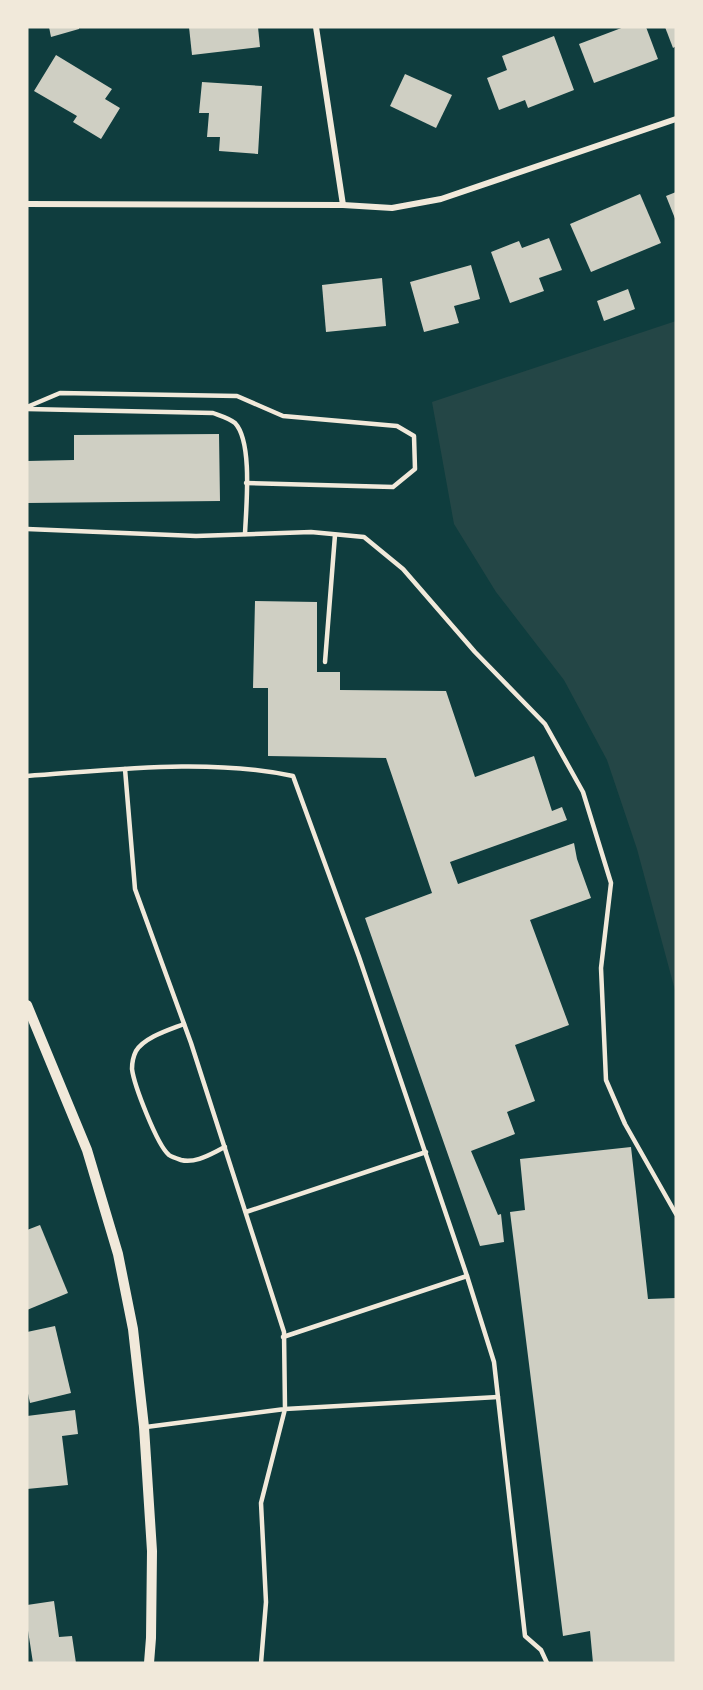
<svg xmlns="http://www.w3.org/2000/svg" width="703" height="1690" viewBox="0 0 703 1690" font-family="Helvetica,sans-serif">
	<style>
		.green { fill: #244646 }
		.building { fill: #cfcfc3 }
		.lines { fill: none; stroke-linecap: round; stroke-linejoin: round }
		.service { stroke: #f1e9da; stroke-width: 4.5 }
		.minor { stroke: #f1e9da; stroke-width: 6 }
		.tertiary { stroke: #f1e9da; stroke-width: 10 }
	</style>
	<rect width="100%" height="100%" fill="#0f3d3e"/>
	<path class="green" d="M 676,321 L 676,994 L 637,849 L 607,760 L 564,680 L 496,592 L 454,524 L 432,402 Z"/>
	<g class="building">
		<path d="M 49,27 L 79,27 L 79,29 L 51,37 Z"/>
		<path d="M 189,27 L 258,27 L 260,47 L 192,55 Z"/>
		<path d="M 624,27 L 646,27 L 658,59 L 594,83 L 579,44 Z"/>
		<path d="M 665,27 L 676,27 L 676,46 L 673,48 Z"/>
		<path d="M 554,36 L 574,90 L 528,108 L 525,100 L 499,110 L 487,78 L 507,70 L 502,56 Z"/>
		<path d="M 56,55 L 112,89 L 105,99 L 120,108 L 101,139 L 73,122 L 77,116 L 34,91 Z"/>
		<path d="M 405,74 L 452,95 L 436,128 L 390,106 Z"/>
		<path d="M 202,82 L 262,86 L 258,154 L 219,151 L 220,137 L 207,137 L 209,113 L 199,113 Z"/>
		<path d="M 676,192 L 676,221 L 666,196 Z"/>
		<path d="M 640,194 L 661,243 L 591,272 L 570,224 Z"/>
		<path d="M 549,238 L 562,270 L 539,278 L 544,291 L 510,303 L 491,252 L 519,241 L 522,248 Z"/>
		<path d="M 471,265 L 480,299 L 454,306 L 459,323 L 424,332 L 410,282 Z"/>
		<path d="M 382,278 L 386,326 L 326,332 L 322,285 Z"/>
		<path d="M 628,289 L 635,309 L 604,321 L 597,301 Z"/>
		<path d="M 219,434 L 220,501 L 27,503 L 27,461 L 74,460 L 74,435 Z"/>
		<path d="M 255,601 L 317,602 L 317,672 L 340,672 L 340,690 L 446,691 L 475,777 L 534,756 L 552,811 L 562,807 L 567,820 L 450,862 L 458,884 L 574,843 L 577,859 L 591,898 L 530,920 L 569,1025 L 515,1045 L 535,1101 L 507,1112 L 515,1134 L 471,1151 L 498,1215 L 501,1214 L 504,1242 L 480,1246 L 365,918 L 432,893 L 386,758 L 268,756 L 268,688 L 253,688 Z"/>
		<path d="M 631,1147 L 648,1299 L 676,1298 L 676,1663 L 593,1663 L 590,1631 L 563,1636 L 510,1212 L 525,1210 L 520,1159 Z"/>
		<path d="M 40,1225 L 68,1293 L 27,1310 L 27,1230 Z"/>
		<path d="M 55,1326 L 71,1393 L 30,1403 L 27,1389 L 27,1332 Z"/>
		<path d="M 75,1410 L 78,1434 L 62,1436 L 68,1485 L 27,1489 L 27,1416 Z"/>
		<path d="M 54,1601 L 59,1637 L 72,1636 L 76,1663 L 33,1663 L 27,1624 L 27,1605 Z"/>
	</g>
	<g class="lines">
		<g class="service">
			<path d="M 27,407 L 60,393 L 237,396 L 283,416 L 397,426 L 414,436 L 415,469 L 393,487 L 246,483"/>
			<path d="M 27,409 L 213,413 C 221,416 229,418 235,423 C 253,442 246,508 245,534"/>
			<path d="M 27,529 L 196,536 L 311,532 L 364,537 L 403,569 L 475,652 L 545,724 L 583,792 L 611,883 L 601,968 L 606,1080 L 625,1124 L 676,1214"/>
			<path d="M 325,662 L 335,535"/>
			<path d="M 125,769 L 135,889 L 191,1043 L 284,1332 L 285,1409 L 146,1427"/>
			<path d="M 27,776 C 114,770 207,758 293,776 L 359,957 L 467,1276 L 494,1362 L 525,1636 L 541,1650 L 547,1663"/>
			<path d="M 184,1024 C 169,1030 145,1037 136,1051 C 133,1057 132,1063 132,1069 C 134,1085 157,1145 169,1155 C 172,1157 178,1159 181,1160 C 196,1164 212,1153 225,1147"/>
			<path d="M 246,1212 L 426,1152"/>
			<path d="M 283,1337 L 467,1276"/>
			<path d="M 261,1663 L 266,1602 L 261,1503 L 285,1409 L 498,1397"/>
		</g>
		<g class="minor">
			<path d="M 316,27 L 343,205"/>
			<path d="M 27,204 L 343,205 L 392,208 L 441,199 L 676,119"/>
		</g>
		<path class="tertiary" d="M 27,1005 L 87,1150 L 118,1254 L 133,1329 L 144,1427 L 152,1551 L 151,1638 L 149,1663"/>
	</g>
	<rect width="703" height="1690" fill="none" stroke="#f1e9da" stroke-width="57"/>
</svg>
